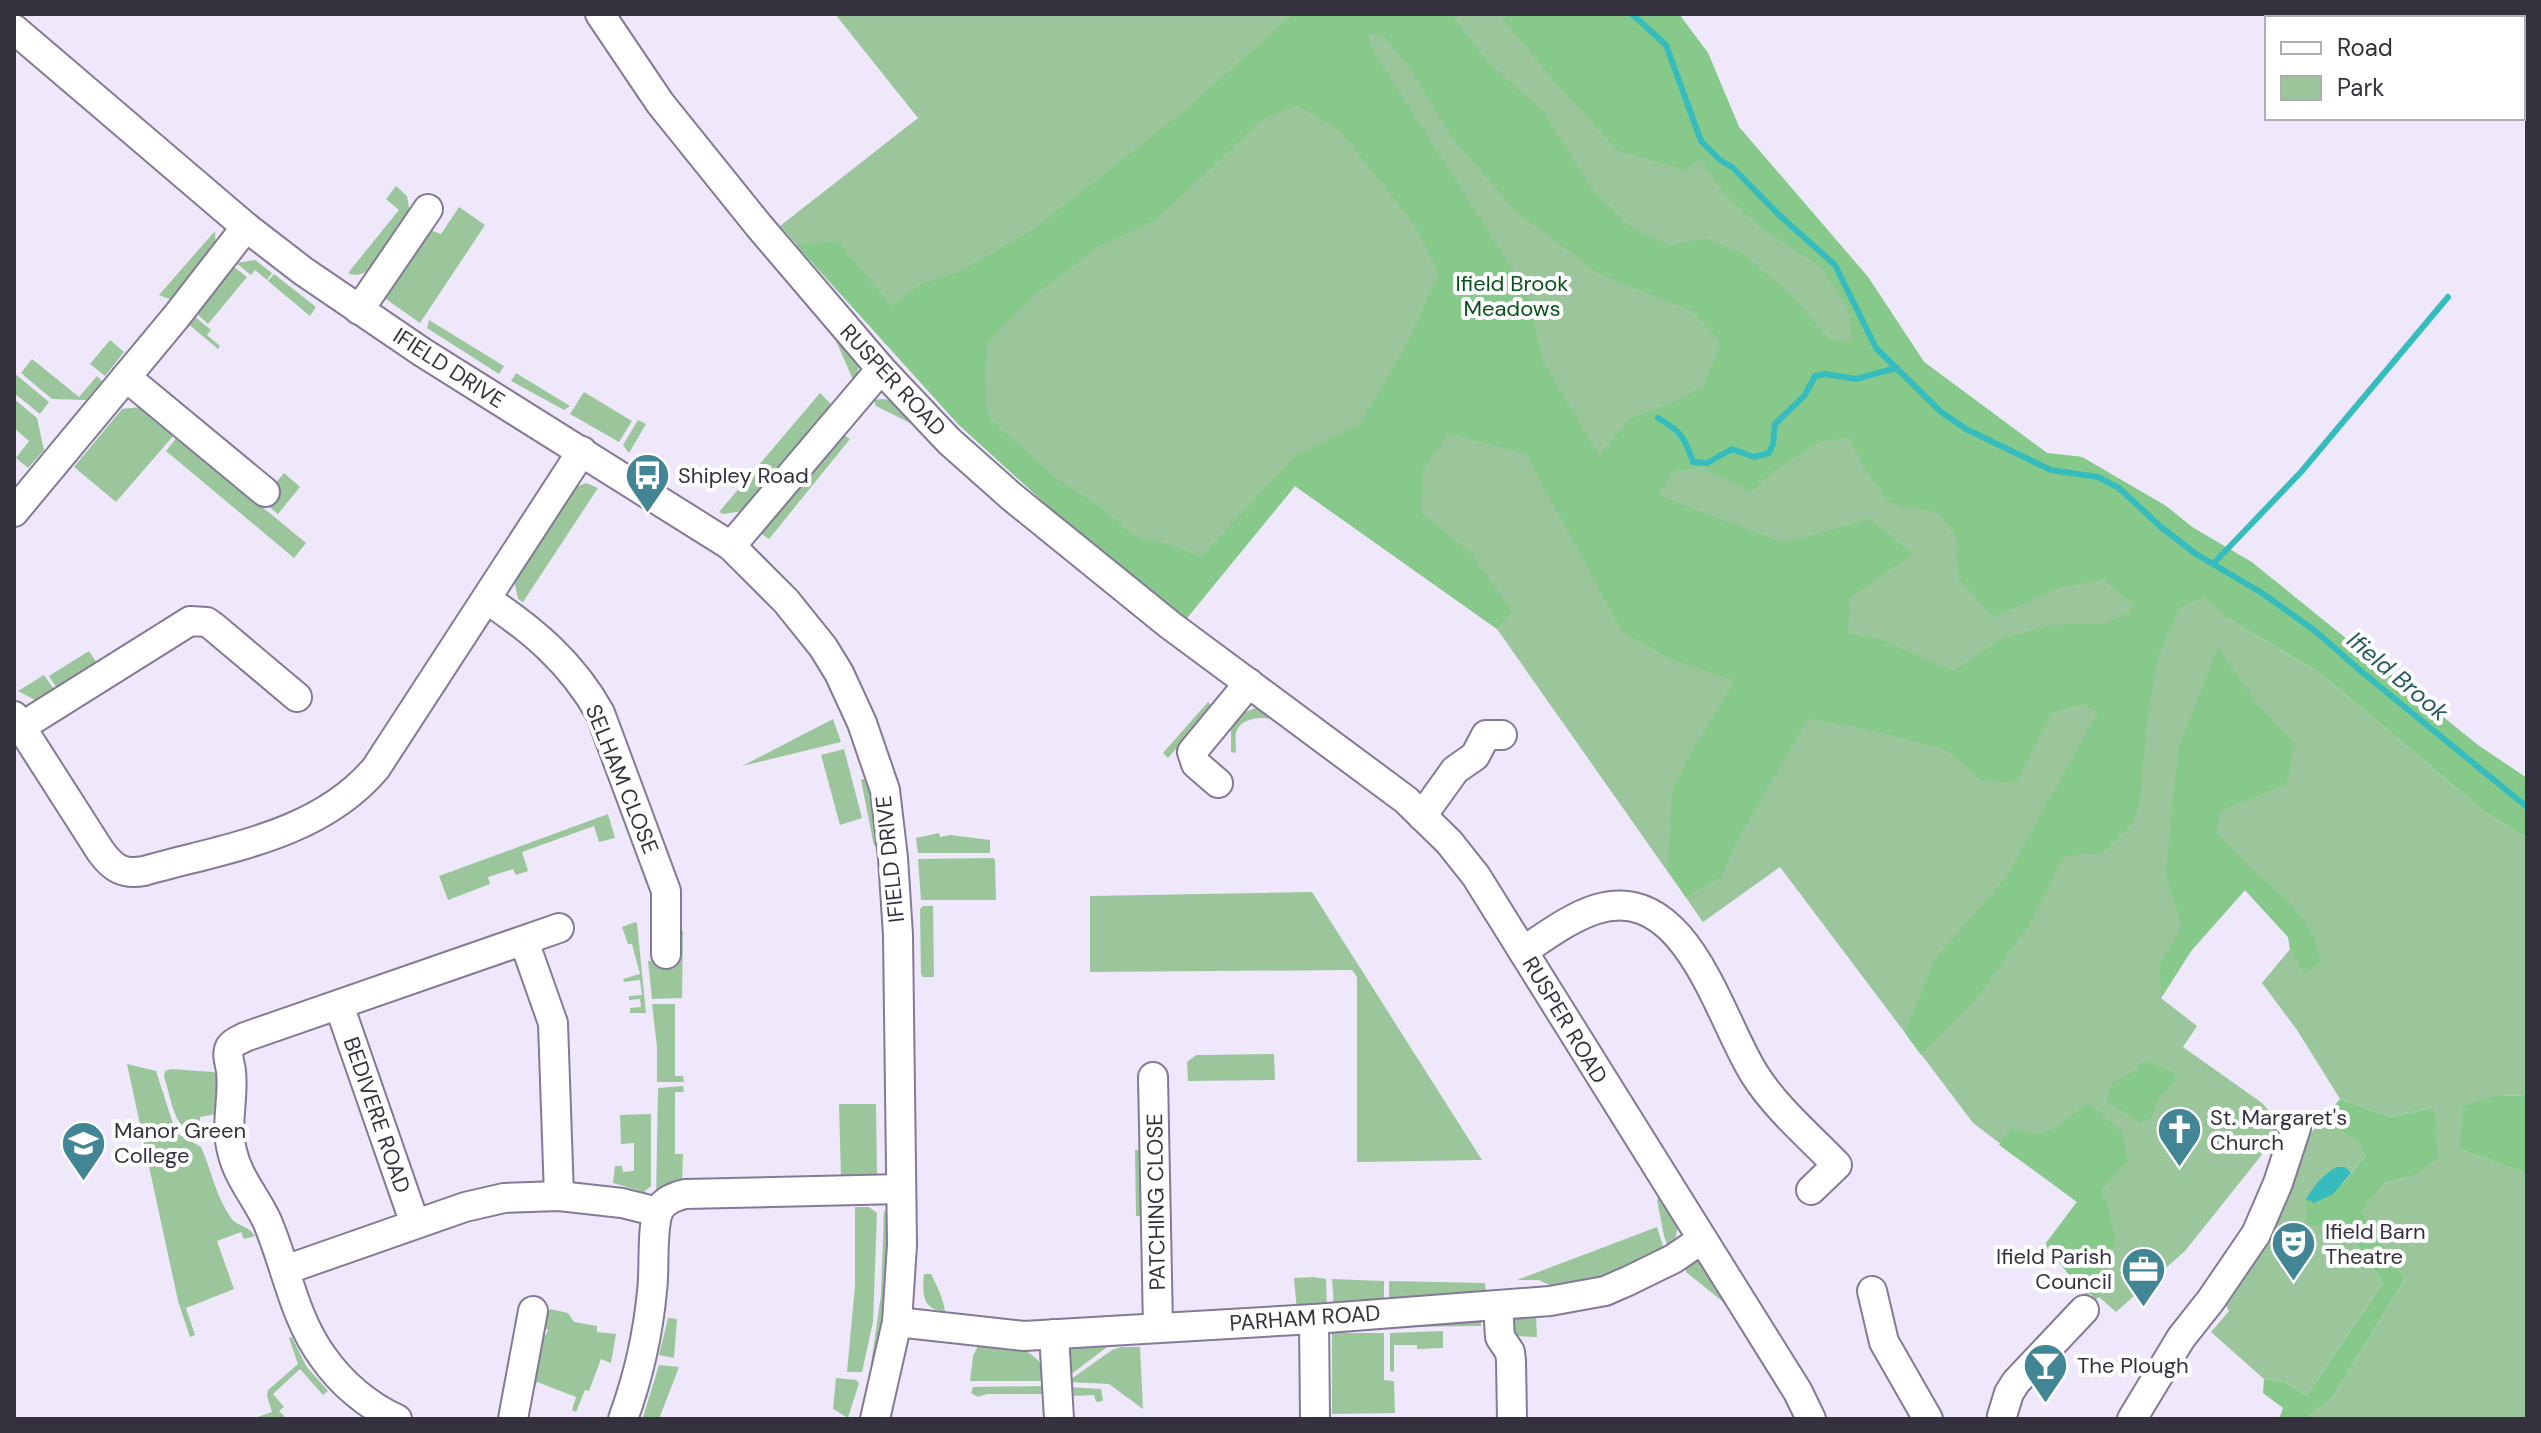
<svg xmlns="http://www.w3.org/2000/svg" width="2541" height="1433" viewBox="0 0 2541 1433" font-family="'DM Sans',sans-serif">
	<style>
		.green { fill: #9bc69c }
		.forest { fill: #87c98a; fill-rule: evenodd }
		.water { fill: #37bcbe }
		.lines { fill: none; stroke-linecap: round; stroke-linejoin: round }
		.stream { stroke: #37bcbe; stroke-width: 6 }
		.minor-casing { stroke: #847996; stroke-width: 32 }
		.minor { stroke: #fff; stroke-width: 28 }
		.labels { text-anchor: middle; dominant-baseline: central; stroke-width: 8; stroke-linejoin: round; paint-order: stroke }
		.park-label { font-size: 22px; fill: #085319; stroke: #fff }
		.street-label { font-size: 22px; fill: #36313e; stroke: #fff }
		.poi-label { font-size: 22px; fill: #36313e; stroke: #fff; text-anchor: start }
		.water-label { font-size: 24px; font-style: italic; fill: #255a5b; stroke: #fff }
	</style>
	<rect width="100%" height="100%" fill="#efe8fb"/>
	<g class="green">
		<path d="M 835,14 L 1679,14 L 1708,53 L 1739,127 L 1868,277 L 1924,362 L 2047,453 L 2082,457 L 2166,506 L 2192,527 L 2253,563 L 2226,617 L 2320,673 L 2485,812 L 2527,838 L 2527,1096 L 2498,1095 L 2460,1149 L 2527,1174 L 2527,1419 L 2305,1419 L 2332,1398 L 2405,1279 L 2360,1211 L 2385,1183 L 2412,1176 L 2434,1107 L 2391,1117 L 2340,1099 L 2297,1030 L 2262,983 L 2290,949 L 2288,937 L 2245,890 L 2191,951 L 2161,998 L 2197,1026 L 2183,1047 L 2262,1103 L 2284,1127 L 2185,1251 L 2116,1312 L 2099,1297 L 2096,1299 L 2090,1293 L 2087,1296 L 2047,1248 L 2046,1243 L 2077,1202 L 1973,1123 L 1780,867 L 1703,922 L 1497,629 L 1295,486 L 1187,618 L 1059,516 L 958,424 L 780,226 L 918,118 Z"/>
		<path d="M 396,186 L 407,196 L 410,213 C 398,230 372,286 348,273 L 399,210 L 386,199 Z"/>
		<path d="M 459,207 L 485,225 L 420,323 L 383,297 L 430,230 L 441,234 Z"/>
		<path d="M 215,231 L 216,249 L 172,300 L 159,295 Z"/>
		<path d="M 255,260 L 272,273 L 267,280 L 255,270 L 251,275 L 236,263 Z"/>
		<path d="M 234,267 L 247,277 L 208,324 L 196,313 Z"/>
		<path d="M 274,274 L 316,307 L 310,316 L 268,281 Z"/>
		<path d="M 193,315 L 211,330 L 207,335 L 220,346 L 218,349 L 187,323 Z"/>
		<path d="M 429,320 L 504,366 L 499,374 L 427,328 Z"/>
		<path d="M 829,325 C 845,344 867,358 855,384 Z"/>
		<path d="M 110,340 L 124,352 L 105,376 L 90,364 Z"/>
		<path d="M 32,359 L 79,397 L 97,376 L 102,381 L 86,400 L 52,399 L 21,373 Z"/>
		<path d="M 14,373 L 49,402 L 40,414 L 14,393 Z"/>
		<path d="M 516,373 L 570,406 L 564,410 L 511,381 Z"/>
		<path d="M 584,392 L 632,421 L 619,442 L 570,414 Z"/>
		<path d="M 820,393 L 832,405 L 744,511 L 723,514 L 719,512 Z"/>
		<path d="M 14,399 L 37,418 L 44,450 L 28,468 L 16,458 L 29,441 L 14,428 Z"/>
		<path d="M 882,399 L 897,401 L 922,429 L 876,406 L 874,400 Z"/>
		<path d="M 141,407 L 174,435 L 116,502 L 74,467 L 122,409 Z"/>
		<path d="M 638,420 L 646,424 L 629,453 L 623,445 Z"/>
		<path d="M 841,433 L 850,439 L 769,539 L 760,533 Z"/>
		<path d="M 177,437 L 306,543 L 294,558 L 166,451 Z"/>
		<path d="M 284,473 L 300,487 L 278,514 L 261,500 Z"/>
		<path d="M 586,483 L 598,488 L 523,602 L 518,599 L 514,580 L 573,488 Z"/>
		<path d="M 89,651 L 98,665 L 58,690 L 49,676 Z"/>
		<path d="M 44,675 L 56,692 L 39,702 L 18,691 Z"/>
		<path d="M 1208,702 L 1213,707 L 1168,758 L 1163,753 Z"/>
		<path d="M 1258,707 L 1277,720 C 1264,716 1240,717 1236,733 C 1235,738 1236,747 1236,753 L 1231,752 L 1231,724 L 1240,714 Z"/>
		<path d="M 833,719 L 841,742 L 742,766 Z"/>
		<path d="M 844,749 L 862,818 L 840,825 L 821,755 Z"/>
		<path d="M 863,779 L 872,786 L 881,840 L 874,846 L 861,780 Z"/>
		<path d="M 608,814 L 615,838 L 599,842 L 594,826 L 522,852 L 528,871 L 516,875 L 513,869 L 488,877 L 490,884 L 448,900 L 439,876 Z"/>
		<path d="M 939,833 L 940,837 L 951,835 L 990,840 L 990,853 L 918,853 L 916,838 Z"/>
		<path d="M 993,858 L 995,860 L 996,900 L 921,900 L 918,859 Z"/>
		<path d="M 1312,892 L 1482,1160 L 1357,1162 L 1357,977 L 1352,970 L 1090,972 L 1090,896 Z"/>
		<path d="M 933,906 L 934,977 L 923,977 L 921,974 L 920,909 L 923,906 Z"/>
		<path d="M 635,922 L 637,923 L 646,1013 L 630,1013 L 630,1008 L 641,1007 L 640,999 L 629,1000 L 629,996 L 642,995 L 640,980 L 624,982 L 623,979 L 640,974 L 632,944 L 628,944 L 622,927 Z"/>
		<path d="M 680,931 L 683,931 L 682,998 L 652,999 L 648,961 L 679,959 Z"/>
		<path d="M 652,1004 L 675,1004 L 675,1076 L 683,1076 L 684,1082 L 657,1082 L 657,1047 Z"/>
		<path d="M 1274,1054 L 1275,1080 L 1188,1081 L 1187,1062 L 1196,1055 Z"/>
		<path d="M 127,1064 L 156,1071 L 176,1133 L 201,1147 C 212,1171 215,1195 231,1218 C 238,1227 248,1225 255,1236 L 244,1239 L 241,1232 L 217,1241 L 234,1289 L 186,1308 L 195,1335 L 190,1337 L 178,1301 Z"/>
		<path d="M 171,1069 L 213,1072 L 219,1075 L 217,1114 L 200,1117 L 200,1137 C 173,1132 172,1099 164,1077 L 165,1071 Z"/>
		<path d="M 683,1086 L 684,1092 L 675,1092 L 675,1154 L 683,1154 L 682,1185 L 656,1199 L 658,1088 Z"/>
		<path d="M 839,1104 L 876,1104 L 877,1176 L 841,1178 Z"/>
		<path d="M 651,1114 L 651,1186 L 644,1192 L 613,1183 L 615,1166 L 622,1166 L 623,1172 L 634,1171 L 634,1143 L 621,1144 L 620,1115 Z"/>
		<path d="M 2321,1121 L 2358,1140 L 2365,1156 L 2307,1225 C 2352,1226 2359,1249 2383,1283 L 2306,1396 L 2285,1382 L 2264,1379 L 2211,1332 L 2229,1311 L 2222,1299 L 2296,1151 Z"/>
		<path d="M 1135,1150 L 1139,1150 L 1141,1153 L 1142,1216 L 1136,1216 Z"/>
		<path d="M 1659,1198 L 1663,1198 L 1679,1224 L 1675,1239 L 1668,1247 L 1664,1236 L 1657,1200 Z"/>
		<path d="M 855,1207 L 869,1207 L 877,1213 L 873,1322 L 862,1372 L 847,1372 L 855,1286 Z"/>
		<path d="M 884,1210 L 892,1222 L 880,1365 L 871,1364 L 881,1295 Z"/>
		<path d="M 1657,1227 L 1664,1249 L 1604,1278 L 1556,1288 L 1539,1280 L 1517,1280 Z"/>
		<path d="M 1696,1261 L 1702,1263 L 1732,1309 L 1686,1272 L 1685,1262 Z"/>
		<path d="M 924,1274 L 931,1274 C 937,1286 943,1298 945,1311 C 922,1311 922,1292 924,1274 Z"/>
		<path d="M 1313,1277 L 1326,1279 L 1327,1310 L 1297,1311 L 1294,1278 Z"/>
		<path d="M 1332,1279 L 1384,1281 L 1384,1305 L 1334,1308 Z"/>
		<path d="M 1389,1281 L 1485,1283 L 1486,1291 L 1389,1304 Z"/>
		<path d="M 550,1309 L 568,1313 L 574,1322 L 597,1326 L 597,1332 L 616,1334 L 611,1363 L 601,1359 L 589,1391 L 585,1390 L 576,1412 L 572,1410 L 576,1397 L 537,1382 L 532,1395 L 540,1336 L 546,1335 L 548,1330 L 542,1325 L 541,1313 L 548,1314 Z"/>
		<path d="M 1481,1316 L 1481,1326 L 1390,1327 L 1390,1318 Z"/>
		<path d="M 1536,1316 L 1537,1337 L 1515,1336 L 1515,1319 Z"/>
		<path d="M 668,1318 L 677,1319 L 674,1358 L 659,1355 Z"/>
		<path d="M 1443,1331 L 1443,1348 L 1417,1349 L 1417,1345 L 1394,1345 L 1394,1372 L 1390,1371 L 1390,1333 Z"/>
		<path d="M 1332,1333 L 1384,1333 L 1384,1380 L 1394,1381 L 1395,1413 L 1332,1414 Z"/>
		<path d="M 292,1337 L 306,1366 L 328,1391 L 323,1395 L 300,1369 L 273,1394 L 284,1407 L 279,1411 L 287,1419 L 252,1419 L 272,1412 L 267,1396 L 268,1390 L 298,1364 L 289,1338 Z"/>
		<path d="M 980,1342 C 1014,1347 1036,1344 1049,1381 L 970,1381 L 973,1356 Z"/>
		<path d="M 1111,1344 L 1069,1376 L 1065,1352 L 1072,1345 Z"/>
		<path d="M 1121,1347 L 1140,1347 L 1143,1409 L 1109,1384 L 1067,1382 L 1112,1350 Z"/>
		<path d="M 659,1365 L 679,1367 L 659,1419 L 643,1417 Z"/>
		<path d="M 836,1378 L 856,1380 L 859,1383 L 848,1418 L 833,1409 Z"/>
		<path d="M 1042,1386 L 1042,1394 L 987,1394 L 978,1397 L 971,1393 L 973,1387 Z"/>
		<path d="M 1068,1387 L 1101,1389 L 1103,1401 L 1096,1402 L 1094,1395 L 1069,1396 Z"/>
	</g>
	<g class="forest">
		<path d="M 1293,14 L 1451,14 L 1487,61 L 1543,111 L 1595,193 L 1634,230 L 1669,245 L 1706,238 L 1745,255 L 1792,296 L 1830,340 L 1852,341 L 1848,310 L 1822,268 L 1765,231 L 1726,196 L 1700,159 L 1686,170 L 1618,151 L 1555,82 L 1499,14 L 1679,14 L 1708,53 L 1739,127 L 1868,277 L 1924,362 L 2047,453 L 2082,457 L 2166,506 L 2192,527 L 2253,563 L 2478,745 L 2527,778 L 2527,838 L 2485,812 L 2320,673 L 2226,617 L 2204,597 L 2180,607 L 2159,654 L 2147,719 L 2140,803 L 2132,824 L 2102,853 L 2064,856 L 2028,926 L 1980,994 L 1921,1055 L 1905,1033 L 1935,959 L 2007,876 L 2098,712 L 2083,704 L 2052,712 L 2016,783 L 1981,780 L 1946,750 L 1867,729 L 1808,719 L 1740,835 L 1721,877 L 1686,897 L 1668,870 L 1672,791 L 1689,756 L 1735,681 L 1670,659 L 1622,631 L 1526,454 L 1451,434 L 1446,437 L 1423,470 L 1422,513 L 1473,555 L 1512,612 L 1497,629 L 1295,486 L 1187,618 L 1059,516 L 958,424 L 796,245 L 838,241 L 891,306 L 923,283 L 958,272 L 1034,229 L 1189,107 ZM 1381,33 L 1410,68 L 1451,136 L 1515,211 L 1601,275 L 1692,311 L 1721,342 L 1704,386 L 1672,403 L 1631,418 L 1599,455 L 1543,362 L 1527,292 L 1372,49 L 1368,35 ZM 1297,105 L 1339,130 L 1413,223 L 1439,273 L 1407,344 L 1360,424 L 1294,457 L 1201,557 L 1170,545 L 1134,536 L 1103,509 L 1057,479 L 990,419 L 985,400 L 987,343 L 1034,296 L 1099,246 L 1156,220 L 1263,119 ZM 1849,438 L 1862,465 L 1889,503 L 1938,513 L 1955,535 L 1959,580 L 1994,617 L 2056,589 L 2103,579 L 2134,605 L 2128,613 L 2107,623 L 2050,625 L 1999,640 L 1953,671 L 1880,639 L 1848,634 L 1850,598 L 1913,554 L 1870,519 L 1783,543 L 1658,495 L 1673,471 L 1701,467 L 1751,492 L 1774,471 L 1821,441 Z"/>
		<path d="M 2218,647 L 2257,704 L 2294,742 L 2287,784 L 2220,811 L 2217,833 L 2246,864 L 2288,901 L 2313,934 L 2321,961 L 2306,975 L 2290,949 L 2288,937 L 2245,890 L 2191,951 L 2161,998 L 2160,964 L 2182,927 L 2166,875 L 2178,749 Z"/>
		<path d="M 2143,1061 L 2172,1071 L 2177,1079 L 2157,1101 L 2151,1119 L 2139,1123 L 2106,1100 L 2113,1082 L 2132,1073 Z"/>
		<path d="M 2498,1095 L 2527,1096 L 2527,1174 L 2460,1149 L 2463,1106 Z"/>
		<path d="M 2340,1099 L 2391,1117 L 2434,1107 L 2438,1158 L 2412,1176 L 2385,1183 L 2361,1211 L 2405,1279 L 2332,1398 L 2305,1419 L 2279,1419 L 2283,1408 L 2263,1393 L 2264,1379 L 2285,1382 L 2306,1396 L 2383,1283 C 2361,1252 2350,1223 2307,1226 L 2306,1199 L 2343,1183 L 2365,1156 L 2357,1140 L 2321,1121 Z"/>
		<path d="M 2088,1102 L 2122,1132 L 2128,1161 L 2100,1191 L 2107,1202 L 2116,1242 L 2103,1263 L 2099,1297 L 2096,1299 L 2090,1293 L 2087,1296 L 2047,1248 L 2046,1243 L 2077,1202 L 1999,1145 L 2011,1128 C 2047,1144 2061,1123 2088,1102 Z"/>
	</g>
	<path class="water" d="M 2337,1167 L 2345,1167 L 2351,1173 L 2333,1194 L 2314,1203 L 2306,1199 C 2314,1186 2323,1174 2337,1167 Z"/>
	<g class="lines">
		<g class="stream">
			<path d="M 1632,14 L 1666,45 L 1701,141 L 1720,160 L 1732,167 L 1778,214 L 1835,265 L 1876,348 L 1941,412 L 1966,429 L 2051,470 L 2098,477 L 2119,488 L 2161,527 L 2196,554 L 2262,593 L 2314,630 L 2362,672 L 2527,807"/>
			<path d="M 1658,418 C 1681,431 1685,438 1693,462 L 1707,463 L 1732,449 L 1754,457 L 1769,453 L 1773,444 L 1775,424 L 1805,395 L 1815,376 L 1825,374 L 1856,379 L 1896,368"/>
			<path d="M 2213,564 L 2301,472 L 2448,297"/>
		</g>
		<defs>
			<g id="minor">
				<path d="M 600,14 L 660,103 L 759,226 L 881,369 L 949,441 L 1012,497 L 1170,625 L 1406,800 L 1449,842 L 1476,876 L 1798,1392 L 1811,1419"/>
				<path d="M 14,29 L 246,227 L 303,271 L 422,352 L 731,546 L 786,601 L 823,647 L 839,673 L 862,723 L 885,790 L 893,858 L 898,935 L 902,1245 L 897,1322 L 875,1419"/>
				<path d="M 359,310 L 428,209"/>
				<path d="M 126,377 L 265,492"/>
				<path d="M 14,512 L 176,317 L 246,227"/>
				<path d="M 731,546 L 881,369"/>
				<path d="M 486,599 C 533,630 572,663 600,713 L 666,891 L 666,954"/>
				<path d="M 14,716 L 101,852 C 113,868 123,875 144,871 C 225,848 319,836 376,768 L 582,451"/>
				<path d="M 21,727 L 190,621 L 207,622 L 215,628 L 297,697"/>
				<path d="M 1218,783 L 1196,764 L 1192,752 L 1249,683"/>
				<path d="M 1422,816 L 1455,770 L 1475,756 L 1486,735 L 1502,735"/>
				<path d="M 524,941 L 553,1023 L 559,1196"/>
				<path d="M 1523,951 C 1546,936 1571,917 1597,909 C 1687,882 1719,1019 1755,1075 C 1776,1108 1809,1136 1837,1165 L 1811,1190"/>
				<path d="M 339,1005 L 415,1224"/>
				<path d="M 1153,1077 L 1158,1327"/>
				<path d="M 285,1270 L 465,1207 L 504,1198 L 559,1196 L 622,1203 L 658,1212"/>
				<path d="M 1872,1291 L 1884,1342 L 1928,1419"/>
				<path d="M 1498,1305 L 1500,1337 L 1510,1352 L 1511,1361 L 1512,1419"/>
				<path d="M 1314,1319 L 1315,1419"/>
				<path d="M 897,1322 L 1024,1336 L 1314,1319 L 1550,1301 L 1605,1291 L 1628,1281 L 1673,1259 L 1701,1240"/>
				<path d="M 1054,1334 L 1059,1419"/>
				<path d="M 2002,1416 L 2009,1393 L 2016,1382 L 2084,1310"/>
				<path d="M 397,1419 C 368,1406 341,1383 323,1357 C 294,1318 286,1265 267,1221 C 256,1197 238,1178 232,1151 C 225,1124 234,1098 231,1071 C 230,1063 226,1055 230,1047 C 233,1042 240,1040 245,1037 L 559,928"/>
				<path d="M 513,1419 L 533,1311"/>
				<path d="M 623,1419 C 638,1378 648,1334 652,1291 C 655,1270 651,1227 659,1210 C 665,1200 674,1197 685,1194 L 901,1189"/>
				<path d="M 2132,1419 L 2181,1338 L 2211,1300 L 2256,1234 L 2278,1183 L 2296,1128"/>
			</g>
		</defs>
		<use href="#minor" class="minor-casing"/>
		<use href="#minor" class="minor"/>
	</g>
	<defs>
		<symbol id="bus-pin" viewBox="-11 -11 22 30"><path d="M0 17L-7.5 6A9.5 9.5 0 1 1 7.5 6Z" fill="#428595" stroke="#fff"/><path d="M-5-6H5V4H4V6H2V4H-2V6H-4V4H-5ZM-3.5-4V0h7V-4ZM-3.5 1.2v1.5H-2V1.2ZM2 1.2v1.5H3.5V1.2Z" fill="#fff"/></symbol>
		<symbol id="church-pin" viewBox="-11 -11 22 30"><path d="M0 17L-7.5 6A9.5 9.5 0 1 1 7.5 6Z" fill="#428595" stroke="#fff"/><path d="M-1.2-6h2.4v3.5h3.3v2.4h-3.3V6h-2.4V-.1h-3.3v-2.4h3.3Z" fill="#fff"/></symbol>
		<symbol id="school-pin" viewBox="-11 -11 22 30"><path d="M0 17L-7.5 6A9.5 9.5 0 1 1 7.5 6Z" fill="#428595" stroke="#fff"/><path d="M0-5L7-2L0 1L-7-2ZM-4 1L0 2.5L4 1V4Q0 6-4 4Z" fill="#fff"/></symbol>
		<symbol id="theatre-pin" viewBox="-11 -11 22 30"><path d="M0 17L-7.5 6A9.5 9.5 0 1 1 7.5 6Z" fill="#428595" stroke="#fff"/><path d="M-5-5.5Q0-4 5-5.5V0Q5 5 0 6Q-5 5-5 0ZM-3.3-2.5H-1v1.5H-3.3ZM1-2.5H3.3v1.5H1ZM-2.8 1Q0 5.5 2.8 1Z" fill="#fff"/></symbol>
		<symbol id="office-pin" viewBox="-11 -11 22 30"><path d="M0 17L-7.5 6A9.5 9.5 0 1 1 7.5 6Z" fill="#428595" stroke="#fff"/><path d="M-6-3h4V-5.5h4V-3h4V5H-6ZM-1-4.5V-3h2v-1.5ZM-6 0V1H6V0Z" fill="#fff"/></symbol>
		<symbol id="bar-pin" viewBox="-11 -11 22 30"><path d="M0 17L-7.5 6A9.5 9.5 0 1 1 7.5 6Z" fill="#428595" stroke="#fff"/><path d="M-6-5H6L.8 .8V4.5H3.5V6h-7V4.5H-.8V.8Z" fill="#fff"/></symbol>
	</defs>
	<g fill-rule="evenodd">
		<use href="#bus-pin" x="622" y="450" width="51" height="69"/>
		<use href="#church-pin" x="2154" y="1104" width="51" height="69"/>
		<use href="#school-pin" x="58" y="1118" width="51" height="69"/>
		<use href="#theatre-pin" x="2268" y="1218" width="51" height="69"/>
		<use href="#office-pin" x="2118" y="1244" width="51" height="69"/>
		<use href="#bar-pin" x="2020" y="1340" width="51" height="69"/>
	</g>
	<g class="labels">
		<g class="park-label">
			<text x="1512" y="283">Ifield Brook<tspan x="1512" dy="25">Meadows</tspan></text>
		</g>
		<g class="street-label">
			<text transform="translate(449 368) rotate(33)">IFIELD DRIVE</text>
			<text transform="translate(893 380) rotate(47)">RUSPER ROAD</text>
			<text transform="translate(622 779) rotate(68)">SELHAM CLOSE</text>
			<text transform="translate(890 859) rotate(-96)">IFIELD DRIVE</text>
			<text transform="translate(1565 1020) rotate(59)">RUSPER ROAD</text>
			<text transform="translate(377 1115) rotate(71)">BEDIVERE ROAD</text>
			<text transform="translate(1156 1202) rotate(-91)">PATCHING CLOSE</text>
			<text transform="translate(1305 1318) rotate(-4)">PARHAM ROAD</text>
		</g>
		<g class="poi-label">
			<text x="678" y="475">Shipley Road</text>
			<text x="2210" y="1117">St. Margaret's<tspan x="2210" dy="25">Church</tspan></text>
			<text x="114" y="1130">Manor Green<tspan x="114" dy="25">College</tspan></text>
			<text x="2325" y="1231">Ifield Barn<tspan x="2325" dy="25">Theatre</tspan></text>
			<text x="2112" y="1256" text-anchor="end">Ifield Parish<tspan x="2112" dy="25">Council</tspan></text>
			<text x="2077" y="1365">The Plough</text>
		</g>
		<g class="water-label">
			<text transform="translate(2398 676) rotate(40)">Ifield Brook</text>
		</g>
	</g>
	<rect width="2541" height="1433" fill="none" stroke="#36313e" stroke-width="32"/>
	<rect x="2265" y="16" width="260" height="104" fill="#ffffff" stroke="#afadb2" stroke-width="2"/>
	<rect x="2281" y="42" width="40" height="12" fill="#ffffff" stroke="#afadb2" stroke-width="2"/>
	<text x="2337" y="56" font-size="24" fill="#36313e">Road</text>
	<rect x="2281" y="76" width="40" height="24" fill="#9bc69c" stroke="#afadb2" stroke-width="2"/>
	<text x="2337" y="96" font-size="24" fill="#36313e">Park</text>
</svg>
